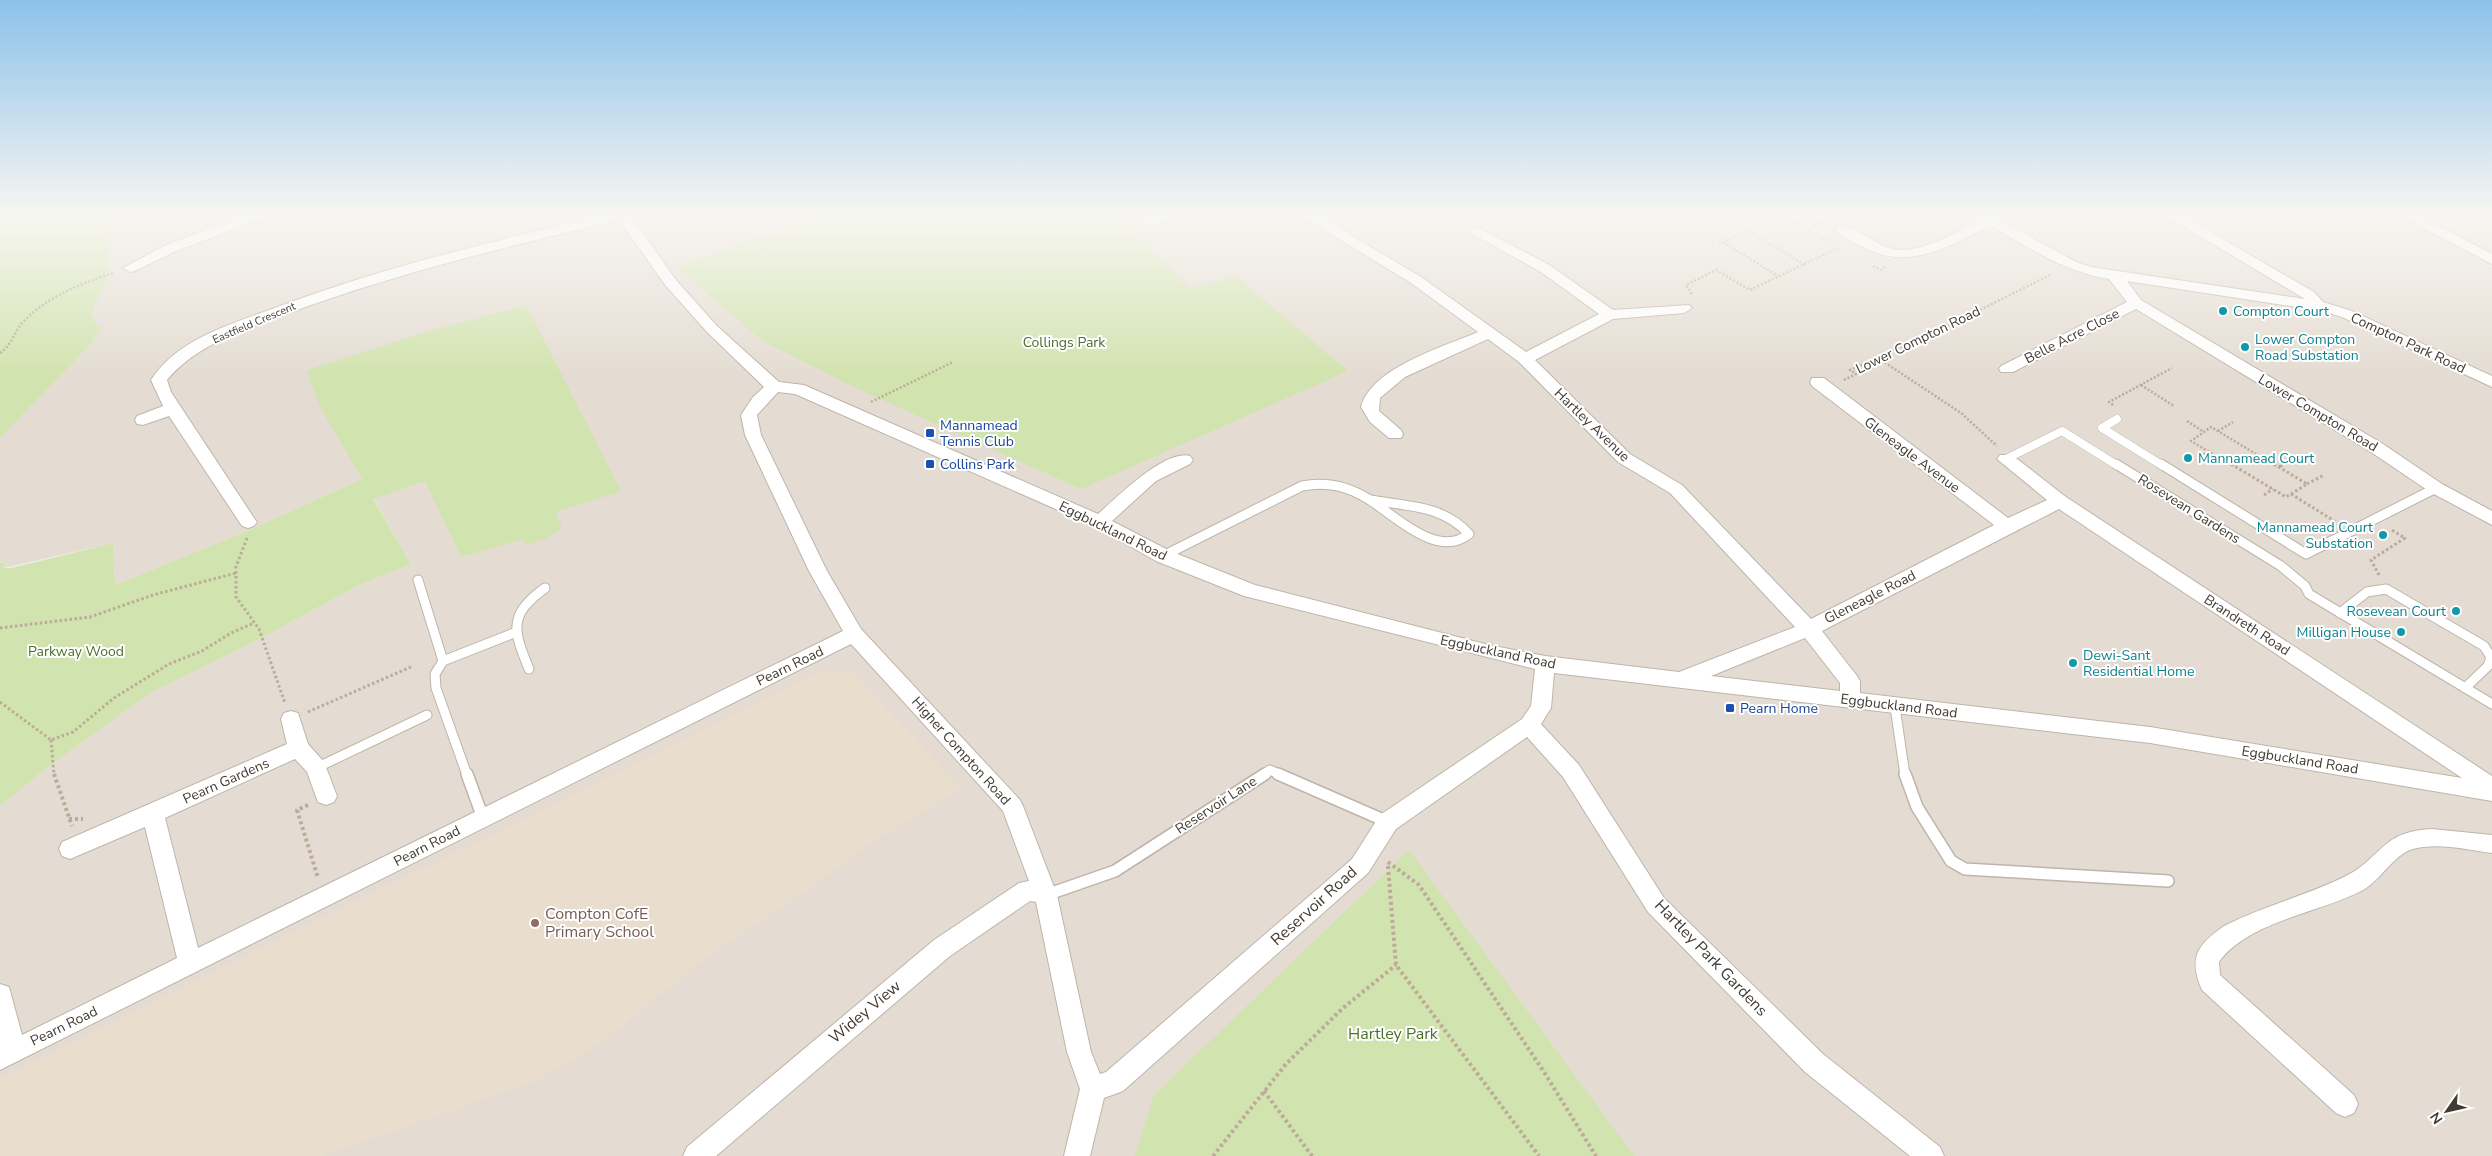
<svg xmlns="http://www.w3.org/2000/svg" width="2492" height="1156" viewBox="0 0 2492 1156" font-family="'Nunito Sans',sans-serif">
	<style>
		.residential { fill: #e4dcd2 }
		.education { fill: #e9dece }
		.green { fill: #d1e3ae }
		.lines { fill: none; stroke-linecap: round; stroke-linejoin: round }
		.service-far2-casing { stroke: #beb4aa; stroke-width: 9 }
		.service-far1-casing { stroke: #beb4aa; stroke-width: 11 }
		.service-casing { stroke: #beb4aa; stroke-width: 14 }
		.minor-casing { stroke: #beb4aa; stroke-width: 2 }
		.path-far2 { stroke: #bcab99; stroke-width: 2.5; stroke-dasharray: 2 2; stroke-linecap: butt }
		.path-far1 { stroke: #bcab99; stroke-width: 3; stroke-dasharray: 2.5 2.5; stroke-linecap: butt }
		.path { stroke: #bcab99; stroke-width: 4; stroke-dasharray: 3 3; stroke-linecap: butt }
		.service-far2 { stroke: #fff; stroke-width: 8 }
		.service-far1 { stroke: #fff; stroke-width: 9 }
		.service { stroke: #fff; stroke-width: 11 }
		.minor { fill: #fff; fill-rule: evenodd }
		.culture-dot { fill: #0f9aa8; stroke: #fff; stroke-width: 2 }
		.transit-dot { fill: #1a4fb4; stroke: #fff; stroke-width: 2 }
		.education-dot { fill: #8d6e63; stroke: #fff; stroke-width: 2 }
		.labels { text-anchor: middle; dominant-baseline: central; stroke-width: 4; stroke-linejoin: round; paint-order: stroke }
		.far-street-label { font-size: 11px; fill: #423b34; stroke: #fff }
		.culture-label { font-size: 14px; fill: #0d838f; stroke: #fff; text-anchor: start }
		.street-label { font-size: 14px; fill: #423b34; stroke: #fff }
		.park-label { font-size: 14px; fill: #4d6f2c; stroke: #fff }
		.transit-label { font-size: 14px; fill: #164399; stroke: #fff; text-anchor: start }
		.near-street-label { font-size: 16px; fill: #423b34; stroke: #fff }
		.near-education-label { font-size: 16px; fill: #785e54; stroke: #fff; text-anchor: start }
		.near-park-label { font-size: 16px; fill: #4d6f2c; stroke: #fff }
	</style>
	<rect width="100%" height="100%" fill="#f0ebe3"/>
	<path class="residential" d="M 113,215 L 2492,215 L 2492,1156 L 0,1156 L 0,806 L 44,770 L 150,693 L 256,641 L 359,585 L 411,564 L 362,479 L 252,529 L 115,585 L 113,543 L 3,568 L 5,562 L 0,563 L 0,438 L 91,344 L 103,325 L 98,327 L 91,314 L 110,272 L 107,268 L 107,237 L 108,232 L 117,229 Z"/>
	<path class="education" d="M 818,672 L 853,672 L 961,789 L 875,840 L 800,895 L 715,951 L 599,1044 L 533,1082 L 322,1156 L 0,1156 L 0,1079 Z"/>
	<g class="green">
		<path d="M 0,215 L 113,215 L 117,230 L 108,232 L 107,268 L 110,272 L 91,314 L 98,327 L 104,324 L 91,344 L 0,438 Z"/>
		<path d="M 818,215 L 1116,215 L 1190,289 L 1236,276 L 1348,371 L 1081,489 L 854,387 L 763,341 L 676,267 Z"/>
		<path d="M 526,305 L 621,491 L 556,512 L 562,528 L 545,539 L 526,545 L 523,539 L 461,557 L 425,481 L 373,499 L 411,564 L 359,585 L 256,641 L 150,693 L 44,770 L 0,806 L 0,563 L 5,562 L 3,568 L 12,568 L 113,543 L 115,585 L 252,529 L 362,479 L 319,405 L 307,370 L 419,334 Z"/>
		<path d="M 1409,850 L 1634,1156 L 1135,1156 L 1154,1095 Z"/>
	</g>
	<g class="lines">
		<defs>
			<g id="service-far2">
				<path d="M 2117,419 L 2102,428 L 2163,466"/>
				<path d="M 2006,459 L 2062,431 L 2118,466"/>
			</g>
			<g id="service-far1">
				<path d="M 2116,464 L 2281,566 L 2305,586 L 2309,594 L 2492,704"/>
				<path d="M 2161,464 L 2306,554 L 2436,488"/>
				<path d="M 1370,500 C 1406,506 1443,505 1469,534 C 1438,559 1396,517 1370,500 Z"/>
				<path d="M 1163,556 L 1302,486 C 1327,481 1348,486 1370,500"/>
				<path d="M 418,580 L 443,661 L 435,674 L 436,688 L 467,775"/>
				<path d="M 2340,613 L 2367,592 L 2386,589 L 2484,646 L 2491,657 L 2488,666 L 2465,688"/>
				<path d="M 443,661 L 514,633"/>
				<path d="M 529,669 C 513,630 508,615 545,588"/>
				<path d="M 1895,707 L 1905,775"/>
				<path d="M 316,768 L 427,715"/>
				<path d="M 1263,775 L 1270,770 L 1281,775"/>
			</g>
			<g id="service">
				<path d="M 467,774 L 483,818"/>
				<path d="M 1278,774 L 1388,822"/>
				<path d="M 1905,774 L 1917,807 L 1951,861 L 1965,869 L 2168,881"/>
				<path d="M 1046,895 L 1115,871 L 1265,774"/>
			</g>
			<g id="minor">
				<path d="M 245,215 L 265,215 L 263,218 L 176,251 L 135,271 L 130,272 L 123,268 L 166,245 Z"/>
				<path d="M 603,215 L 630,215 L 676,280 L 717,326 L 779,382 L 804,385 L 1098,514 C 1116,498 1165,449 1190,456 L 1193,460 L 1190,464 L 1156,481 L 1112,521 L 1170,551 L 1255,585 L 1489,645 L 1545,656 L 1679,672 L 1795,627 L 1670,493 L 1618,462 L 1519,362 L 1488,339 L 1405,377 L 1380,398 L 1379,411 L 1401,430 L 1403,434 L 1401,438 L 1389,438 L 1370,422 L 1361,407 C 1371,368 1443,347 1478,332 L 1411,283 L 1300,215 L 1317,215 L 1421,277 L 1526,352 L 1599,314 L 1541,272 L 1469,232 L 1471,229 L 1481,229 L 1551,266 L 1613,310 L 1689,305 L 1692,308 L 1684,313 L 1613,319 L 1535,360 L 1630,454 L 1682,485 L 1811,619 L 1994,525 L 1812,386 L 1810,382 L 1812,378 L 1824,378 L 2008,518 L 2047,500 L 1997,459 L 2000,455 L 2012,455 L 2066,497 L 2492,776 L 2492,801 L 2150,743 L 1554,673 L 1551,708 L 1541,724 L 1579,765 L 1664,898 L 1823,1054 L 1940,1147 L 1944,1156 L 1910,1156 L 1805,1072 L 1648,912 L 1563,777 L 1527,737 L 1396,829 L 1368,873 L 1123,1091 L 1104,1098 L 1090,1156 L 1064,1156 L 1080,1089 L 1067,1052 L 1036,902 L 1030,901 L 950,956 L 716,1156 L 683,1156 L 687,1147 L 934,940 L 1019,883 L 1029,881 L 1003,811 L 851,644 L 0,1070 L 0,984 L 9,987 L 22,1035 L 177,958 L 145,827 L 70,859 L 62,856 L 59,849 L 62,842 L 287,744 L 281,719 L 284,713 L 291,711 L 298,713 L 308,744 L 324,762 L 337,796 L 334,802 L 326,805 L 318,802 L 307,772 L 295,759 L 165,818 L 198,948 L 843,631 L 809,571 L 745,435 L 741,415 L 753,397 L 764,387 L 707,332 L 666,286 L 619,220 C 506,247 393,274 284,315 C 243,330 196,345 167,380 L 171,392 L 254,518 L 257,522 L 254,526 L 248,528 L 242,526 L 169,416 L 143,425 L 137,424 L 135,420 L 137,416 L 163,406 L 151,380 C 160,366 172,355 186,346 C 216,327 251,317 283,305 C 387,266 496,241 603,215 ZM 778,392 L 795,394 L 1094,526 L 1156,561 L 1244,596 L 1535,669 L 1531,706 L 1522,719 L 1380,815 L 1352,859 L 1106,1072 L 1100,1074 L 1091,1052 L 1057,895 L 1023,806 L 1020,800 L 861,629 L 827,571 L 761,435 L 757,415 ZM 2059,509 L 2462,778 L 2150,727 L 1860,693 L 1860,681 L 1857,676 L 1822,631 ZM 1805,638 L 1840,683 L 1840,691 L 1711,676 Z"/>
				<path d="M 1156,215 L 1177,215 L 1175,218 L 1148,226 L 1141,222 L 1143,219 Z"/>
				<path d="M 1974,215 L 1991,215 L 2076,262 L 2091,267 L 2305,299 L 2164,215 L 2181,215 L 2314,292 L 2323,302 L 2352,311 L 2492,376 L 2492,387 L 2342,317 L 2323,311 L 2127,281 L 2141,300 L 2383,444 L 2442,484 L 2492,511 L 2492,525 L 2430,492 L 2371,452 L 2136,309 L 2013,372 L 2001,372 L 1999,369 L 2001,366 L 2127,302 L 2109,279 C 2064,272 2030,248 1991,226 C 1945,247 1908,273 1859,245 C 1851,241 1841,237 1836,230 L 1838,227 C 1855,223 1878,249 1898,250 C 1927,251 1955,232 1981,220 Z"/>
				<path d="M 2399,215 L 2417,215 L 2492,254 L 2492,264 Z"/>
				<path d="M 2432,829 L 2492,835 L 2492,853 C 2468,850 2437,842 2413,849 C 2393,855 2381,880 2363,890 C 2320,913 2248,921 2219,962 L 2220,975 L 2354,1095 L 2358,1104 L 2354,1113 L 2345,1117 L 2336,1113 L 2202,990 C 2188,958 2197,945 2224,926 C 2263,906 2305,896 2344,877 C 2382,859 2380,831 2432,829 Z"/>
			</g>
		</defs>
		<use href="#service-far2" class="service-far2-casing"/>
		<use href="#service-far1" class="service-far1-casing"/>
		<use href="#service" class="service-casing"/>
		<use href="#minor" class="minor-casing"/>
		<g class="path-far2">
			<path d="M 1781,215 L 1828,241"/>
			<path d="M 1807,229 L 1829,219"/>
			<path d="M 1748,231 L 1805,265"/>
			<path d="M 1723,242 L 1778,276"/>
			<path d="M 1719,244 L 1751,229"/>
			<path d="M 1873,266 L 1881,270 L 1885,267"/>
			<path d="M 1692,294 L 1686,285 L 1716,270 L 1750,290 L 1838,248"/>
			<path d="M 0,353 C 12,345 14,332 23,322 C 47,297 81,283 114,273"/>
			<path d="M 1878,358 L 1961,413 L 1997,446"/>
			<path d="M 1844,380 L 1856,374 L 1850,370 L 1952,324 L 2052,274"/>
			<path d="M 2141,385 L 2174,406"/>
			<path d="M 871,402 L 953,362"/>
			<path d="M 2113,405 L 2109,402 L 2172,368"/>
			<path d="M 2187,421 L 2204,432"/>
			<path d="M 2218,431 L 2233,422"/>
			<path d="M 2200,456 L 2209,452"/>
			<path d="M 2233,466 L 2191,441 L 2211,427 L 2276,466"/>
			<path d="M 2281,466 L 2295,457"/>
		</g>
		<g class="path-far1">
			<path d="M 2231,464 L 2286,497 L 2291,494"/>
			<path d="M 2274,464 L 2307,484 L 2291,494"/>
			<path d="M 2279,467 L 2283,464"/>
			<path d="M 2307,484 L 2324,475"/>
			<path d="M 2291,494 L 2336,522"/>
			<path d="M 2264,495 L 2273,489"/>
			<path d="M 247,538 L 236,567 L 236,597 L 259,629 L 285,703"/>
			<path d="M 2379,575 L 2371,560 L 2405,538 L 2390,529"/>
			<path d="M 0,628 L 90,617 L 153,595 L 236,573"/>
			<path d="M 0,702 L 51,740 L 73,732 L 114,698 L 169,664 L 202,651 L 231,633 L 254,623"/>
			<path d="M 308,712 L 413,666"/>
			<path d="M 51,740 L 54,775"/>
		</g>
		<g class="path">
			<path d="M 54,774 L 72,826"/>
			<path d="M 308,805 L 297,810 L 318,878"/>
			<path d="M 69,819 L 83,819"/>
			<path d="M 1388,862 L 1419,885 L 1544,1072 L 1596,1156"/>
			<path d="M 1388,866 L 1396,965 L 1539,1156"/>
			<path d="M 1264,1091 L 1312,1156"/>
			<path d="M 1213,1156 L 1286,1064 L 1343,1008 L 1396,965"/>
		</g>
		<use href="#service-far2" class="service-far2"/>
		<use href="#service-far1" class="service-far1"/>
		<use href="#service" class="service"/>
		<use href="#minor" class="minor"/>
	</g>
	<linearGradient id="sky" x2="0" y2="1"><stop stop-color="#8cc2e9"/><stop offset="0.57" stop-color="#f8f6f2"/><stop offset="1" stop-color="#f8f6f2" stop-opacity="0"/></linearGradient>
	<rect width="2492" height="377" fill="url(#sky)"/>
	<g class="culture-dot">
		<circle cx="2223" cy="311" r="5"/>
		<circle cx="2245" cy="347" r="5"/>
		<circle cx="2188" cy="458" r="5"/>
		<circle cx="2383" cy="535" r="5"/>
		<circle cx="2456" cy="611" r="5"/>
		<circle cx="2401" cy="632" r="5"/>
		<circle cx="2073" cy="663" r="5"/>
	</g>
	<g class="transit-dot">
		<rect x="925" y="428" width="10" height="10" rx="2.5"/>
		<rect x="925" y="459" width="10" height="10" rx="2.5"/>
		<rect x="1725" y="703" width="10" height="10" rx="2.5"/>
	</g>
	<circle class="education-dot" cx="535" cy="923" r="5"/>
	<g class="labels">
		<g class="far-street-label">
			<text transform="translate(254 323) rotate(-23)">Eastfield Crescent</text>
		</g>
		<g class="culture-label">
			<text x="2233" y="311">Compton Court</text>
			<text x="2255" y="339">Lower Compton<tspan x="2255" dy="16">Road Substation</tspan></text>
			<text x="2198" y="458">Mannamead Court</text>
			<text x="2373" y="527" text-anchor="end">Mannamead Court<tspan x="2373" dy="16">Substation</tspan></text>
			<text x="2446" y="611" text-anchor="end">Rosevean Court</text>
			<text x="2391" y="632" text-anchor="end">Milligan House</text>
			<text x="2083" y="655">Dewi-Sant<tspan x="2083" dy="16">Residential Home</tspan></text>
		</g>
		<g class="street-label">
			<text transform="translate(2072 336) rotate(-27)">Belle Acre Close</text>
			<text transform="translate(1918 340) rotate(-26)">Lower Compton Road</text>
			<text transform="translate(2408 343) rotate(25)">Compton Park Road</text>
			<text transform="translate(2318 413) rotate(31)">Lower Compton Road</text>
			<text transform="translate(1592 425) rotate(44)">Hartley Avenue</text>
			<text transform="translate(1912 455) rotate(37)">Gleneagle Avenue</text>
			<text transform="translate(2189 509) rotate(32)">Rosevean Gardens</text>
			<text transform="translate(1113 531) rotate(26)">Eggbuckland Road</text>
			<text transform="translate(1870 597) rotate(-27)">Gleneagle Road</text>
			<text transform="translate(2247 625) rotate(33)">Brandreth Road</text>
			<text transform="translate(1498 652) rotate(12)">Eggbuckland Road</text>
			<text transform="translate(790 666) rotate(-26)">Pearn Road</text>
			<text transform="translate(1899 706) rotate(7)">Eggbuckland Road</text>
			<text transform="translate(961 751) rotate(48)">Higher Compton Road</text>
			<text transform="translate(2300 760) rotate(9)">Eggbuckland Road</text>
			<text transform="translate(226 781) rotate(-24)">Pearn Gardens</text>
			<text transform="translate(1216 805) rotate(-33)">Reservoir Lane</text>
			<text transform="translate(427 846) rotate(-27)">Pearn Road</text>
			<text transform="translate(64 1026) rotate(-26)">Pearn Road</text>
		</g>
		<g class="park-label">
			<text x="1064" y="342">Collings Park</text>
			<text x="76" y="651">Parkway Wood</text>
		</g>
		<g class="transit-label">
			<text x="940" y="425">Mannamead<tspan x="940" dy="16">Tennis Club</tspan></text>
			<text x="940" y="464">Collins Park</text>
			<text x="1740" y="708">Pearn Home</text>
		</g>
		<g class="near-street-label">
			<text transform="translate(1314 906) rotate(-42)">Reservoir Road</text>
			<text transform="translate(1711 958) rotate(46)">Hartley Park Gardens</text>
			<text transform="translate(865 1012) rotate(-40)">Widey View</text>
		</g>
		<g class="near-education-label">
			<text x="545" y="914">Compton CofE<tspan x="545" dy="18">Primary School</tspan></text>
		</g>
		<g class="near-park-label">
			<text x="1393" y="1034">Hartley Park</text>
		</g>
	</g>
	<g transform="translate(2447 1111) rotate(236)" stroke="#ffffff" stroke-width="4" paint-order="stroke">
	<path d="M0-4L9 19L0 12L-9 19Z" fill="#423b34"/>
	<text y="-8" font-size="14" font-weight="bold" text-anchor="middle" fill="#423b34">N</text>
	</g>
</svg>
